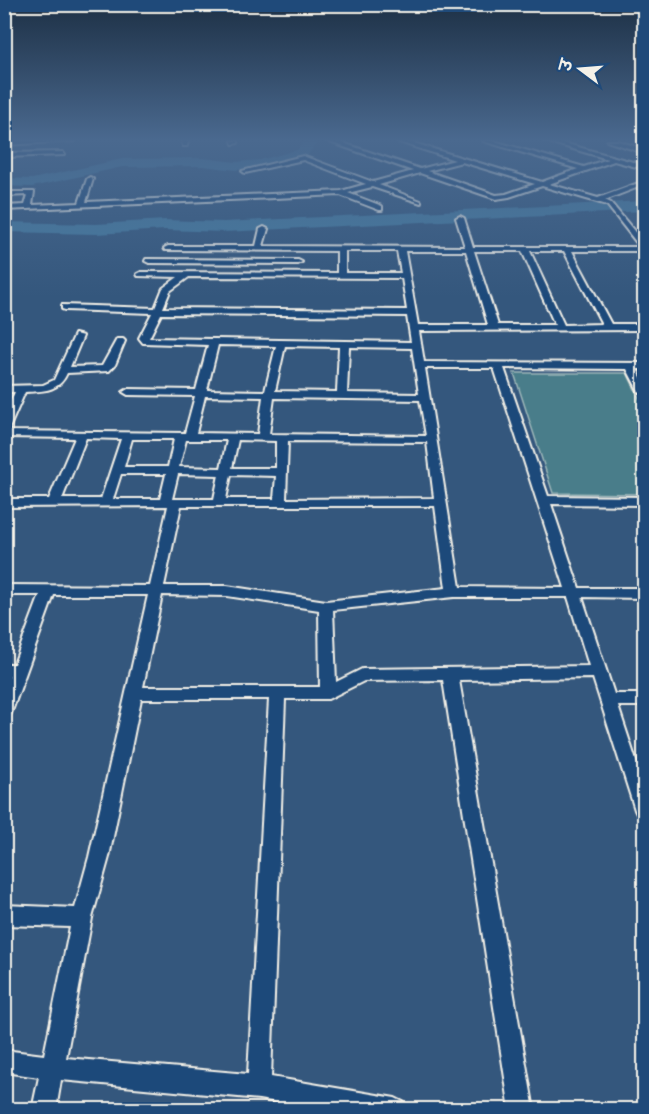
<svg xmlns="http://www.w3.org/2000/svg" width="649" height="1114" viewBox="0 0 649 1114" font-family="'Architects Daughter','Playpen Sans Deva',sans-serif">
	<style>
		.green { fill: #487d8a; stroke: #9eb7b9; stroke-width: 1.5 }
		.lines { fill: none; stroke-linecap: round; stroke-linejoin: round }
		.river { fill: #447ba1; fill-rule: evenodd }
		.minor-casing { stroke: #f4f1e8; stroke-width: 4 }
		.minor { fill: #1f4a7a; fill-rule: evenodd }
	</style>
	<rect width="100%" height="100%" fill="#34577d"/>
	<filter id="ink" filterUnits="userSpaceOnUse"><feTurbulence type="fractalNoise" baseFrequency=".0167" numOctaves="2"/><feDisplacementMap in="SourceGraphic" scale="12" xChannelSelector="R" yChannelSelector="G"/><feConvolveMatrix kernelMatrix="1 2 1 2 8 2 1 2 1" color-interpolation-filters="sRGB"/></filter>
	<g filter="url(#ink)">
		<path class="green" d="M 514,373 L 627,373 L 644,408 L 644,494 L 553,493 Z"/>
		<g class="lines">
			<g class="river">
				<path d="M 305,141 L 318,141 L 307,156 L 260,168 L 236,170 L 203,166 L 122,167 L 32,187 L 4,186 L 4,178 L 32,179 L 122,159 L 203,158 L 236,162 L 260,160 L 297,150 Z"/>
				<path d="M 644,201 L 644,211 L 224,232 L 165,230 L 96,234 L 4,232 L 4,222 L 96,224 L 165,220 L 224,222 Z"/>
			</g>
			<defs>
				<g id="minor">
					<path d="M 4,141 L 75,141 L 4,145 Z"/>
					<path d="M 182,141 L 188,141 L 187,146 L 183,146 Z"/>
					<path d="M 232,141 L 238,141 L 238,143 L 233,144 Z"/>
					<path d="M 327,141 L 337,141 L 420,169 L 455,160 L 396,141 L 407,141 L 542,182 L 578,169 L 483,141 L 494,141 L 584,167 L 608,159 L 545,141 L 556,141 L 644,165 L 644,169 L 614,161 L 549,184 L 598,198 L 644,181 L 644,185 L 605,200 L 611,203 L 644,243 L 644,251 L 572,251 L 611,324 L 644,324 L 644,330 L 419,331 L 424,362 L 644,363 L 644,369 L 637,369 L 644,383 L 644,395 L 639,392 L 627,369 L 504,368 L 548,496 L 644,497 L 644,505 L 551,504 L 579,588 L 644,588 L 644,598 L 582,597 L 614,694 L 644,694 L 644,706 L 618,706 L 644,785 L 644,818 L 638,816 L 635,810 L 593,678 L 459,680 L 534,1110 L 510,1110 L 443,680 L 364,681 L 328,699 L 285,699 L 271,1077 L 395,1098 L 403,1102 L 407,1110 L 323,1110 L 259,1099 L 61,1080 L 56,1110 L 32,1110 L 39,1077 L 4,1072 L 4,1050 L 44,1055 L 70,927 L 4,925 L 4,905 L 75,908 L 89,857 L 148,595 L 54,595 L 12,711 L 10,715 L 4,717 L 4,688 L 9,676 L 4,676 L 4,664 L 14,664 L 40,595 L 4,595 L 4,585 L 150,586 L 168,506 L 4,507 L 4,499 L 49,499 L 75,438 L 4,437 L 4,415 L 15,392 L 4,392 L 4,386 L 43,385 L 54,380 L 75,334 L 83,336 L 70,367 L 102,366 L 117,339 L 123,339 L 125,341 L 115,365 L 109,371 L 67,373 C 59,392 43,391 25,392 L 8,431 L 185,433 L 195,396 L 128,395 L 123,392 L 128,389 L 196,390 L 208,345 L 143,343 L 139,338 L 152,313 L 65,310 L 62,309 L 62,305 L 155,308 L 163,288 L 178,277 L 138,276 L 137,274 L 141,272 L 337,273 L 337,251 L 165,250 L 164,248 L 168,246 L 256,246 L 260,229 L 264,227 L 268,229 L 263,246 L 465,247 L 456,218 L 460,216 L 464,218 L 473,247 L 640,247 L 607,205 L 542,186 L 509,197 L 496,199 L 420,173 L 379,185 L 421,201 L 421,203 L 372,187 L 348,193 L 382,206 L 382,210 L 379,210 L 340,195 L 4,210 L 4,206 L 25,205 L 28,195 L 4,196 L 4,192 L 34,192 L 32,205 L 79,203 L 87,179 L 90,177 L 93,179 L 86,202 L 341,191 L 366,184 L 303,160 L 245,173 L 242,171 L 303,156 L 373,182 L 413,171 ZM 462,162 L 535,184 L 506,194 L 496,195 L 427,171 ZM 345,251 L 397,251 L 401,273 L 345,273 ZM 405,251 L 466,251 L 488,325 L 418,325 ZM 474,251 L 522,251 L 555,325 L 498,325 ZM 530,251 L 564,251 L 602,324 L 564,325 ZM 189,277 L 402,278 L 407,310 L 163,308 L 170,291 ZM 161,314 L 407,316 L 411,342 L 149,338 ZM 218,345 L 276,346 L 265,391 L 207,390 ZM 285,346 L 339,347 L 337,392 L 275,391 ZM 349,347 L 412,348 L 419,394 L 347,393 ZM 425,368 L 494,368 L 565,588 L 460,587 ZM 205,396 L 263,397 L 258,434 L 196,433 ZM 274,398 L 420,400 L 426,436 L 269,434 ZM 86,438 L 121,439 L 101,499 L 62,499 ZM 132,439 L 174,439 L 168,467 L 124,467 ZM 186,440 L 227,440 L 221,468 L 179,467 ZM 238,440 L 276,441 L 276,468 L 232,468 ZM 288,441 L 427,442 L 434,498 L 286,499 ZM 121,474 L 166,474 L 160,499 L 113,499 ZM 178,474 L 219,475 L 214,499 L 172,499 ZM 231,475 L 276,476 L 274,499 L 226,499 ZM 181,506 L 435,506 L 446,588 L 326,601 L 227,586 L 164,586 ZM 162,595 L 227,596 L 319,610 L 320,687 L 143,687 ZM 454,597 L 568,597 L 589,666 L 362,669 L 336,682 L 333,610 ZM 141,699 L 269,699 L 248,1074 L 66,1058 L 92,918 L 109,857 Z"/>
					<path d="M 607,141 L 618,141 L 644,149 L 644,153 Z"/>
					<path d="M 63,152 L 65,155 L 4,157 L 4,153 Z"/>
					<path d="M 146,259 L 298,260 L 302,262 L 298,264 L 149,263 L 145,261 Z"/>
				</g>
			</defs>
			<use href="#minor" class="minor-casing"/>
			<use href="#minor" class="minor"/>
		</g>
	</g>
	<linearGradient id="sky" x2="0" y2="1"><stop stop-color="#1d3045"/><stop offset="0.47" stop-color="#4a698f"/><stop offset="1" stop-color="#4a698f" stop-opacity="0"/></linearGradient>
	<rect width="649" height="297" fill="url(#sky)"/>
	<rect width="649" height="1114" fill="none" stroke="#1f4a7a" stroke-width="24"/>
	<rect x="12" y="12" width="625" height="1090" fill="none" stroke="#f4f1e8" stroke-width="2" filter="url(#ink)"/>
	<g transform="translate(580 69) rotate(286)" stroke="#1f4a7a" stroke-width="4.5" paint-order="stroke">
	<path d="M0-4.5L10 22L0 15L-10 22Z" fill="#f4f1e8"/>
	<text y="-9" font-size="16" font-weight="bold" text-anchor="middle" fill="#f4f1e8">उ</text>
	</g>
</svg>
